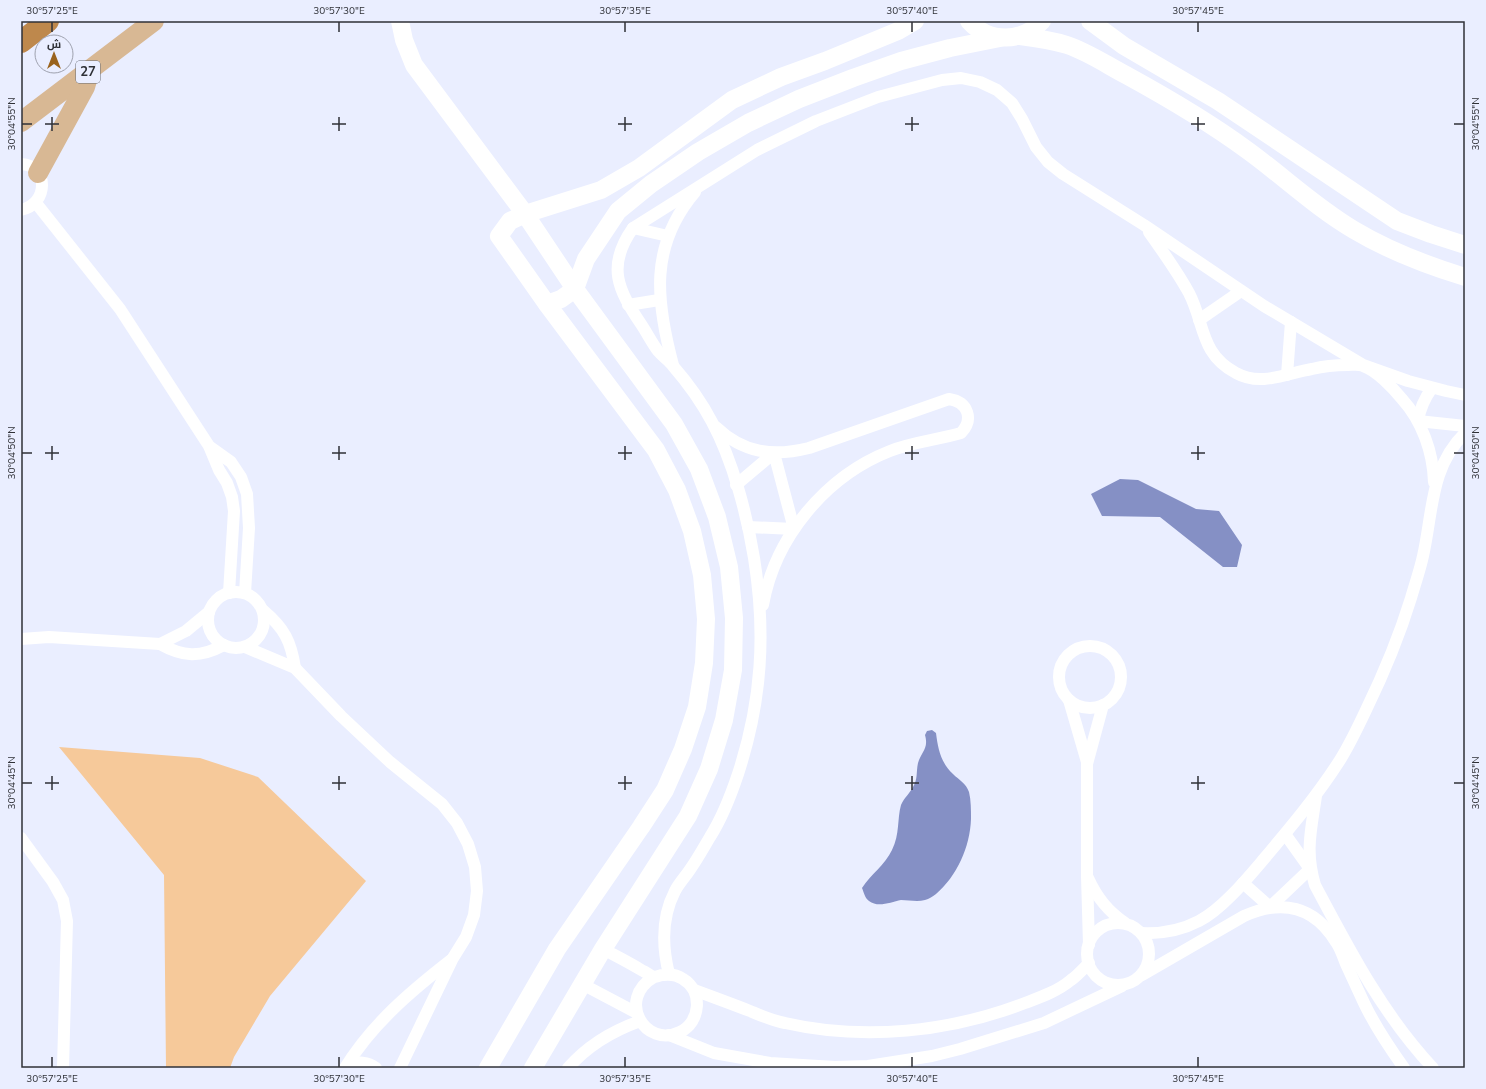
<svg xmlns="http://www.w3.org/2000/svg" width="1486" height="1089" viewBox="0 0 1486 1089" font-family="'Nunito Sans',Cairo,sans-serif">
	<style>
		.green { fill: #f6c99a }
		.water { fill: #8590c5 }
		.lines { fill: none; stroke-linecap: round; stroke-linejoin: round }
		.street { stroke: #fff; stroke-width: 12 }
		.secondary { stroke: #fff; stroke-width: 18 }
		.primary { stroke: #d8b894; stroke-width: 20 }
		.highway { stroke: #be884c; stroke-width: 22 }
		.ticks { fill: none; stroke: #2f3137; stroke-width: 1.5 }
		.labels { text-anchor: middle; dominant-baseline: central; stroke-width: 4; stroke-linejoin: round; paint-order: stroke }
		.shield { fill: #eaeeff; stroke: #676a73; stroke-width: 1 }
		.shield-label { font-size: 13px; font-weight: bold; fill: #2f3137 }
		.neatline { fill: none; stroke: #2f3137; stroke-width: 1.5 }
		.ticks-label { font-size: 10px; text-anchor: middle; fill: #2f3137 }
	</style>
	<rect width="100%" height="100%" fill="#eaeeff"/>
	<path class="green" d="M 59,747 L 200,758 L 258,777 L 366,881 L 270,996 L 234,1057 L 230,1068 L 166,1068 L 164,875 Z"/>
	<g class="water">
		<path d="M 1120,479 L 1138,480 L 1196,509 L 1219,511 L 1242,545 L 1237,567 L 1223,567 L 1160,517 L 1102,516 L 1091,494 Z"/>
		<path d="M 932,730 L 936,733 C 938,749 941,763 953,774 C 959,780 966,783 969,792 C 971,800 971,810 971,819 C 970,847 957,876 936,894 C 933,896 929,899 925,900 C 917,902 909,900 901,900 C 891,902 878,908 869,901 C 865,898 864,893 862,888 C 871,874 885,865 892,850 C 900,834 897,819 901,805 C 904,798 910,793 913,787 C 918,779 916,772 918,763 C 921,752 929,749 925,735 L 927,731 Z"/>
	</g>
	<g class="lines">
		<g class="street">
			<path d="M 21,164 C 49,165 49,204 21,210"/>
			<path d="M 36,203 L 120,309 L 209,446 L 219,470 L 227,483 L 232,497 L 234,511 L 229,593"/>
			<path d="M 633,228 L 668,236"/>
			<path d="M 1149,232 C 1163,252 1177,271 1189,293 C 1205,324 1200,354 1236,373 C 1261,387 1287,373 1312,369 C 1324,366 1336,365 1348,365 C 1353,365 1359,364 1363,366 C 1376,370 1393,388 1402,399 C 1422,421 1433,452 1434,482"/>
			<path d="M 628,305 L 659,300"/>
			<path d="M 1199,320 L 1241,291"/>
			<path d="M 673,365 C 656,301 649,246 695,192"/>
			<path d="M 1287,375 L 1291,322"/>
			<path d="M 1432,388 C 1424,399 1420,408 1418,421 L 1465,426"/>
			<path d="M 716,427 C 743,453 773,457 809,448 L 949,399 C 968,402 974,419 961,433 C 937,440 913,442 890,451 C 826,476 775,537 763,605"/>
			<path d="M 210,447 L 231,462 L 241,477 L 247,494 L 249,528 L 245,593"/>
			<path d="M 736,485 L 774,453 L 794,529 L 748,527"/>
			<circle cx="236" cy="620" r="28"/>
			<path d="M 264,611 C 284,628 291,641 295,668"/>
			<path d="M 21,639 L 49,637 L 160,644 L 186,631 L 209,612"/>
			<path d="M 160,644 C 183,657 200,658 224,645"/>
			<circle cx="1090" cy="677" r="31"/>
			<path d="M 245,647 L 295,668 L 341,716 L 390,762 L 442,804 L 457,823 L 468,844 L 475,867 L 477,891 L 474,915 L 466,937 L 453,958 L 400,1068"/>
			<path d="M 1069,700 L 1087,762"/>
			<path d="M 1316,796 C 1311,831 1305,851 1315,885 C 1349,949 1383,1015 1433,1068"/>
			<path d="M 21,838 L 53,882 L 63,900 L 67,921 L 63,1068"/>
			<path d="M 1088,878 C 1097,898 1108,911 1125,923"/>
			<path d="M 1243,883 L 1270,907 L 1310,869 L 1285,834"/>
			<circle cx="1118" cy="954" r="31"/>
			<path d="M 1141,933 C 1162,934 1180,931 1199,921 C 1222,909 1246,880 1263,860 C 1290,828 1317,796 1340,760 C 1350,744 1358,727 1366,710 C 1384,673 1399,637 1411,598 C 1415,584 1420,570 1423,556 C 1433,512 1430,467 1465,433"/>
			<path d="M 1089,945 L 1087,876 L 1087,764 L 1103,705"/>
			<path d="M 603,949 C 616,956 630,963 643,971 C 646,972 651,976 654,977 C 656,977 660,975 663,975 C 670,974 677,975 683,979 C 703,991 701,1022 680,1032 C 645,1049 616,999 654,977"/>
			<path d="M 669,974 C 662,946 661,918 675,891 C 679,883 686,876 691,868 C 698,858 704,847 710,837 C 722,818 731,795 738,774 C 762,701 766,633 754,558 C 747,515 733,461 712,422 C 702,403 687,382 673,366 C 669,360 663,357 658,351 C 652,343 647,333 641,324 C 618,290 606,266 633,228 L 757,150 L 816,121 L 878,97 L 942,80 L 961,78 L 980,82 L 997,90 L 1012,103 L 1022,119 L 1036,147 L 1048,162 L 1063,174 L 1144,225 L 1264,306 L 1363,365 L 1408,381 L 1446,391 L 1465,395"/>
			<path d="M 1142,975 L 1244,916 C 1282,899 1314,906 1336,942 C 1341,949 1343,957 1346,964 C 1352,977 1358,990 1364,1003 C 1375,1026 1389,1047 1404,1068"/>
			<path d="M 582,984 L 637,1013"/>
			<path d="M 694,990 C 713,997 732,1004 750,1011 C 762,1016 773,1021 785,1023 C 864,1041 950,1032 1025,1003 C 1041,997 1058,991 1071,980 C 1078,975 1083,969 1089,963"/>
			<path d="M 669,1035 L 714,1053 L 770,1063 L 835,1067 L 868,1066 L 932,1056 L 960,1049 L 1044,1023 L 1122,986"/>
			<path d="M 348,1064 C 359,1062 367,1061 376,1068"/>
			<path d="M 345,1068 C 372,1024 411,991 451,960"/>
			<path d="M 568,1068 C 588,1045 612,1031 640,1021"/>
		</g>
		<g class="secondary">
			<path d="M 400,21 L 404,40 L 414,65 L 525,214 L 575,289 L 674,424 L 699,469 L 717,517 L 729,567 L 734,618 L 733,670 L 724,720 L 709,769 L 688,816 L 603,949 L 533,1068"/>
			<path d="M 969,21 C 989,43 1022,43 1042,21"/>
			<path d="M 1090,21 L 1124,46 L 1218,101 L 1397,221 L 1431,234 L 1465,245"/>
			<path d="M 1020,36 C 1036,38 1051,40 1067,45 C 1088,52 1107,65 1126,75 C 1168,98 1209,122 1247,150 C 1283,176 1315,207 1354,230 C 1389,251 1426,265 1465,277"/>
			<path d="M 547,304 L 561,299 L 575,289 L 586,259 L 618,211 L 651,184 L 698,152 L 748,123 L 799,99 L 853,78 L 901,61 L 950,48 L 1000,38"/>
			<path d="M 488,1068 L 557,949 L 641,827 L 665,790 L 683,749 L 697,707 L 704,663 L 706,619 L 702,575 L 692,531 L 677,490 L 656,450 L 547,304 L 499,236 L 510,221 L 525,214 L 601,190 L 639,168 L 732,100 L 781,77 L 825,61 L 898,31 L 915,21"/>
		</g>
		<g class="primary">
			<path d="M 21,122 L 154,21"/>
			<path d="M 38,173 L 85,87 L 90,70"/>
		</g>
		<path class="highway" d="M 21,42 L 48,21"/>
	</g>
	<path class="ticks" d="M 52,22 L 52,32M 339,22 L 339,32M 625,22 L 625,32M 912,22 L 912,32M 1198,22 L 1198,32M 52,117 L 52,131M 339,117 L 339,131M 625,117 L 625,131M 912,117 L 912,131M 1198,117 L 1198,131M 22,124 L 32,124M 45,124 L 59,124M 332,124 L 346,124M 618,124 L 632,124M 905,124 L 919,124M 1191,124 L 1205,124M 1454,124 L 1464,124M 52,446 L 52,460M 339,446 L 339,460M 625,446 L 625,460M 912,446 L 912,460M 1198,446 L 1198,460M 22,453 L 32,453M 45,453 L 59,453M 332,453 L 346,453M 618,453 L 632,453M 905,453 L 919,453M 1191,453 L 1205,453M 1454,453 L 1464,453M 52,776 L 52,790M 339,776 L 339,790M 625,776 L 625,790M 912,776 L 912,790M 1198,776 L 1198,790M 22,783 L 32,783M 45,783 L 59,783M 332,783 L 346,783M 618,783 L 632,783M 905,783 L 919,783M 1191,783 L 1205,783M 1454,783 L 1464,783M 52,1057 L 52,1067M 339,1057 L 339,1067M 625,1057 L 625,1067M 912,1057 L 912,1067M 1198,1057 L 1198,1067"/>
	<g class="labels">
		<rect class="shield" x="76" y="61" width="24" height="22" rx="3"/>
		<g class="shield-label">
			<text x="88" y="72">27</text>
		</g>
	</g>
	<rect width="1486" height="1089" fill="none" stroke="#eaeeff" stroke-width="44"/>
	<g transform="translate(54 54)"><circle r="19" fill="#eaeeff" stroke="#9fa2af"/>
	<path d="M0-3L7 15L0 10L-7 15Z" fill="#9a631d"/>
	<text y="-6" font-size="11" font-weight="bold" text-anchor="middle" fill="#2f3137">ش</text>
	</g>
	<rect x="22" y="22" width="1442" height="1045" class="neatline"/>
	<g class="ticks-label">
		<text x="52" y="14">30°57'25"E</text>
		<text x="339" y="14">30°57'30"E</text>
		<text x="625" y="14">30°57'35"E</text>
		<text x="912" y="14">30°57'40"E</text>
		<text x="1198" y="14">30°57'45"E</text>
		<text transform="translate(11 124) rotate(-90)" y="4">30°04'55"N</text>
		<text transform="translate(1475 124) rotate(-90)" y="4">30°04'55"N</text>
		<text transform="translate(11 453) rotate(-90)" y="4">30°04'50"N</text>
		<text transform="translate(1475 453) rotate(-90)" y="4">30°04'50"N</text>
		<text transform="translate(11 783) rotate(-90)" y="4">30°04'45"N</text>
		<text transform="translate(1475 783) rotate(-90)" y="4">30°04'45"N</text>
		<text x="52" y="1082">30°57'25"E</text>
		<text x="339" y="1082">30°57'30"E</text>
		<text x="625" y="1082">30°57'35"E</text>
		<text x="912" y="1082">30°57'40"E</text>
		<text x="1198" y="1082">30°57'45"E</text>
	</g>
</svg>
